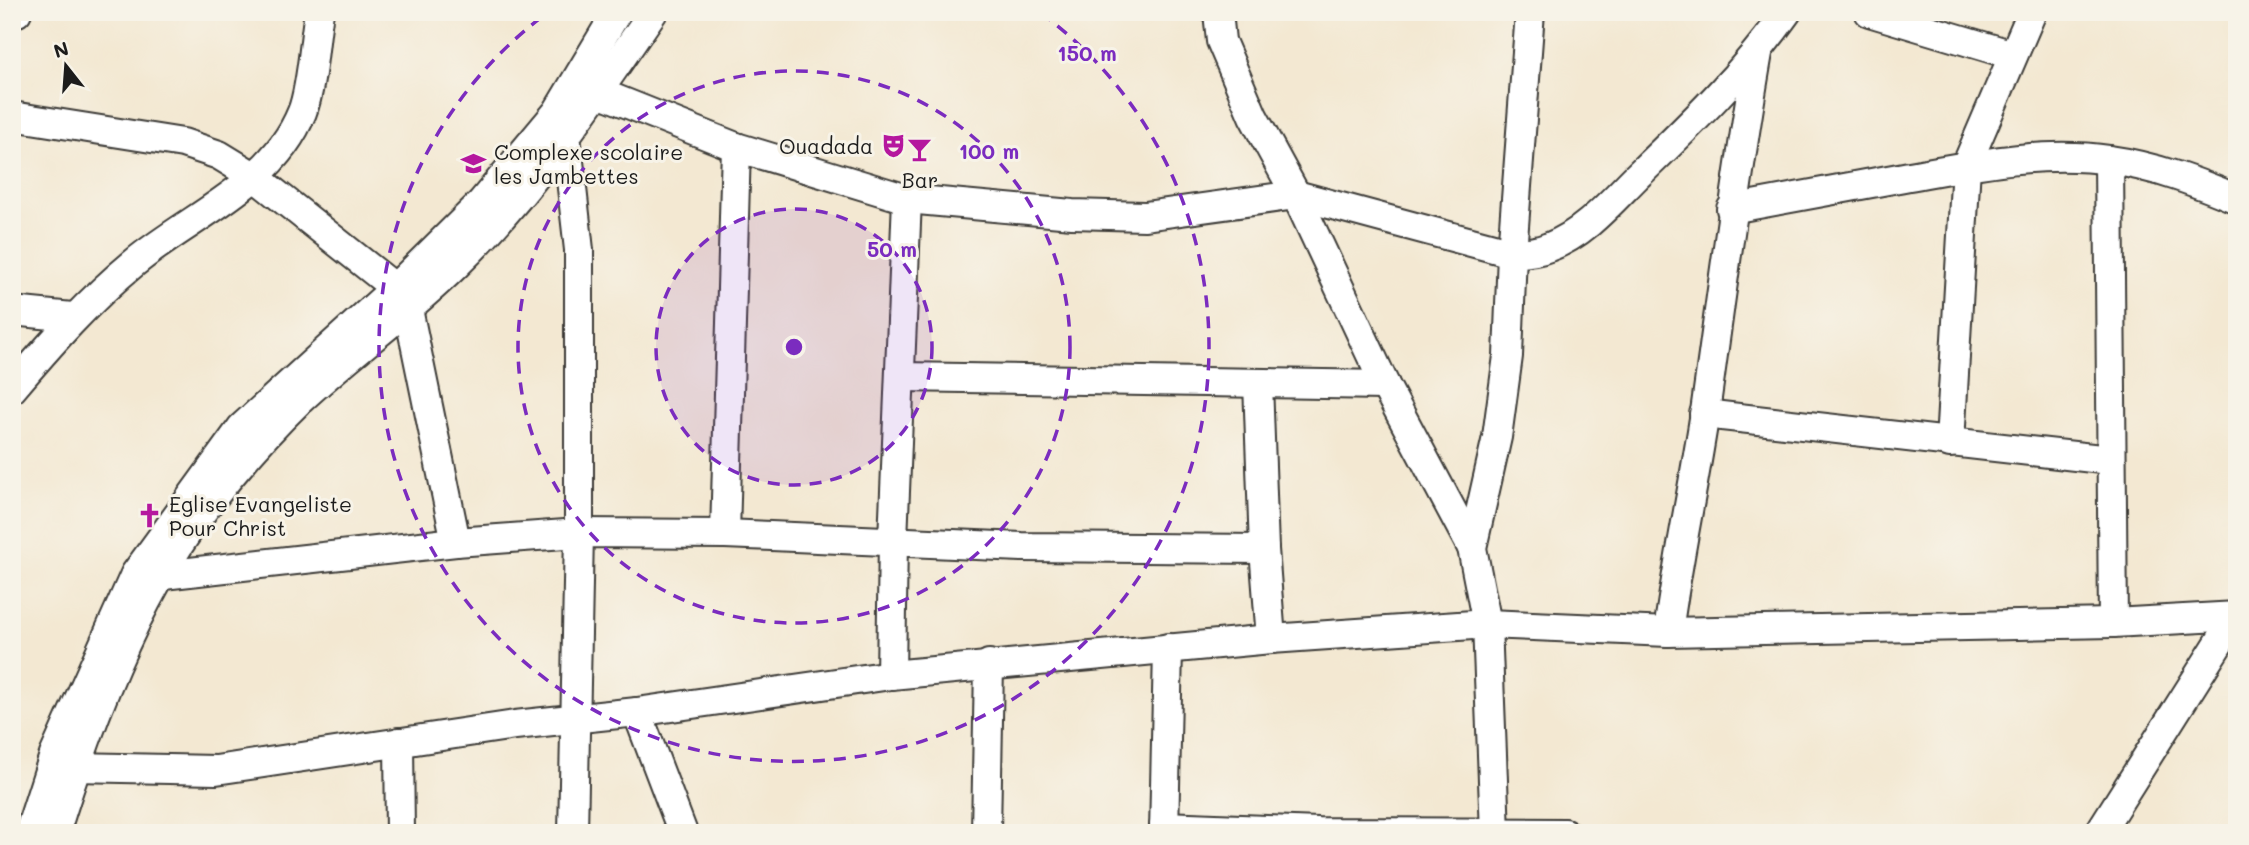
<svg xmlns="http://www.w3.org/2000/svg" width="2249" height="845" viewBox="0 0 2249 845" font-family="Mali,sans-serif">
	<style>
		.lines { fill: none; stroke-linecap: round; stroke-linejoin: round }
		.minor-casing { stroke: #3c3b37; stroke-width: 32 }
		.minor { stroke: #fff; stroke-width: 28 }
		.ring { fill: none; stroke: #7b2cbf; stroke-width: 3.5; stroke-dasharray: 12 9 }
		.labels { text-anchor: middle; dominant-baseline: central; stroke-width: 6; stroke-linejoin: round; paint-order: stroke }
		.poi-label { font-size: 21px; fill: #1c1c1c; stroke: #f7f3e8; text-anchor: start }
		.centre { fill: #7b2cbf; stroke: #f7f3e8; stroke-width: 3.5 }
		.ring-label { font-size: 21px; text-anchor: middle; font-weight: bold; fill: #7b2cbf; stroke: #f7f3e8; stroke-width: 6; stroke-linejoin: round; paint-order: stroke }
	</style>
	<rect width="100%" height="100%" fill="#f7f3e8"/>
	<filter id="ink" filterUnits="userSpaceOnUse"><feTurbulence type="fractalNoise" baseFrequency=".0143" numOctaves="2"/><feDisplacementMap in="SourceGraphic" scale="14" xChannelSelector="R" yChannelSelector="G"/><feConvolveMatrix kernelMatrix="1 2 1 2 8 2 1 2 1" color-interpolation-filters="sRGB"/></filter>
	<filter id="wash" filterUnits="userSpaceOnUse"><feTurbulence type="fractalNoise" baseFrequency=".00686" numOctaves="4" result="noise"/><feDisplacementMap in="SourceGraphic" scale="28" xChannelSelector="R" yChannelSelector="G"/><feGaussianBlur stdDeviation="1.57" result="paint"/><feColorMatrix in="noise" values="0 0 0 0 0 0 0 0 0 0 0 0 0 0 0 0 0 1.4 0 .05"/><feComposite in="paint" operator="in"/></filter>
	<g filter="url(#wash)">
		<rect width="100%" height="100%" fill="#f3e8d2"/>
	</g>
	<g filter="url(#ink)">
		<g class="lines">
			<defs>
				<g id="minor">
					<path d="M 1218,12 L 1221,41 L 1253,116 L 1296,195 L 1385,385 L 1472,548"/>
					<path d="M 1869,12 L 2013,55"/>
					<path d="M 12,13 L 17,12"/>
					<path d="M 598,92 L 736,147 L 907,199 L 1072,214 L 1145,216 L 1296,195 L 1512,253 C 1525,253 1537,252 1549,247 C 1584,234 1610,203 1636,177 C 1690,125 1743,74 1787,12"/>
					<path d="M 12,116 L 183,143 L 219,155 L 255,177 L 395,288"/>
					<path d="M 566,135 L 579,250 L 579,533 L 573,833"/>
					<path d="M 2109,160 L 2113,623"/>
					<path d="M 1731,209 C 1789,198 1846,188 1904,177 C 1972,165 2041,150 2110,160 C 2154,166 2196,182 2237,199"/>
					<path d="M 408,309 L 456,542"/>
					<path d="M 12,311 L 72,317"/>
					<path d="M 901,377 L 1385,385"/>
					<path d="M 1258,383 L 1264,549 L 1271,639"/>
					<path d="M 12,389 C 51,343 88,301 134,263 C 190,216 273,185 302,112 C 312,87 314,40 319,12"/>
					<path d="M 1704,414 L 2110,460"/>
					<path d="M 1950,443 L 1966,166 L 2032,12"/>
					<path d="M 725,534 L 736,147"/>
					<path d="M 163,575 L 456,542 L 579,533 L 725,534 L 1022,547 L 1264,549"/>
					<path d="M 1668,632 C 1678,558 1694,485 1705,412 C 1722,292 1737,172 1758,53"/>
					<path d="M 891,675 L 893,540 L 907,199"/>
					<path d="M 637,712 L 683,833"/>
					<path d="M 399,742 L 400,833"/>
					<path d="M 75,767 L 216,770 L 515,725 L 637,712 L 891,675 L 1271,639 L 1487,624 L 1668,632 L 2113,623 L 2237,616"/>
					<path d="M 1164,826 L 1318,832 L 1565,833"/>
					<path d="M 29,833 L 54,755 L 135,574 L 242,427 L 395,288 L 481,203 L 557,112 L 617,12"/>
					<path d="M 55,833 C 88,726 134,602 202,512 C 231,473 264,435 299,401 C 349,354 406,314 455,266 C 532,192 592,100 653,12"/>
					<path d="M 986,833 L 989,664"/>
					<path d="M 1164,833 L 1168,648"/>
					<path d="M 1495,833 L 1487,624 L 1472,548 L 1497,437 L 1508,356 L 1512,253 L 1530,12"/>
					<path d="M 2099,833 L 2236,616"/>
				</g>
			</defs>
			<use href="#minor" class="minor-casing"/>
			<use href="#minor" class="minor"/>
		</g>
	</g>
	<circle cx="794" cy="347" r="138" fill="#7b2cbf" fill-opacity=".12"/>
	<g class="ring">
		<circle cx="794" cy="347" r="138"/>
		<circle cx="794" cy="347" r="276"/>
		<path d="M1041 13A415 415 0 1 1 547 13"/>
	</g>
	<defs>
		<symbol id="theatre-bare" viewBox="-9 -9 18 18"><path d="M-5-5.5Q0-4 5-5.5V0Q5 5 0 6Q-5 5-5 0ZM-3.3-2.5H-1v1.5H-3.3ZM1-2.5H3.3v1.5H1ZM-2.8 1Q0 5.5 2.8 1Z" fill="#b5179e" stroke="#f7f3e8" stroke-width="2.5" paint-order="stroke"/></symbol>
		<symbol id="bar-bare" viewBox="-9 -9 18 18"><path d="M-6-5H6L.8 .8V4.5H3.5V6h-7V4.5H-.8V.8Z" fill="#b5179e" stroke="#f7f3e8" stroke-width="2.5" paint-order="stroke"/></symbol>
		<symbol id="school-bare" viewBox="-9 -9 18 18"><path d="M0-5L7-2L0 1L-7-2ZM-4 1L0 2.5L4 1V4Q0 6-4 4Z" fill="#b5179e" stroke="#f7f3e8" stroke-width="2.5" paint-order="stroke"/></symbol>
		<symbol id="church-bare" viewBox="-9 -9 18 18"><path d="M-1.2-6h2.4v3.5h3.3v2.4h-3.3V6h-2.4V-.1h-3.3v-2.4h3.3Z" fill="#b5179e" stroke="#f7f3e8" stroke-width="2.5" paint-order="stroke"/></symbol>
	</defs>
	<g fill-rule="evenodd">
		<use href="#theatre-bare" x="876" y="128" width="35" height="35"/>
		<use href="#bar-bare" x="902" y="132" width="35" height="35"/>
		<use href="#school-bare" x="456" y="146" width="35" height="35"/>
		<use href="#church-bare" x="132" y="498" width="35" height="35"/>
	</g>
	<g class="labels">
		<g class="poi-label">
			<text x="873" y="145" text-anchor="end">Ouadada</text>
			<text x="494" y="151">Complexe scolaire<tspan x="494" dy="24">les Jambettes</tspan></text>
			<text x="920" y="179" text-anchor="middle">Bar</text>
			<text x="169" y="503">Eglise Evangeliste<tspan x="169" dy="24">Pour Christ</tspan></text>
		</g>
	</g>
	<circle cx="794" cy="347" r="10" class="centre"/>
	<g class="ring-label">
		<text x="1087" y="61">150 m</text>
		<text x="989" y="159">100 m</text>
		<text x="892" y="257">50 m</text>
	</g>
	<rect width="2249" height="845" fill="none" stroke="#f7f3e8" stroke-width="42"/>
	<g transform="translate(66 66) rotate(343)" stroke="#f7f3e8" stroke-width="5" paint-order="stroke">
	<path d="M0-5L12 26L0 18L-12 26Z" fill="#1c1c1c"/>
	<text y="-10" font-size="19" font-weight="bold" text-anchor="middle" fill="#1c1c1c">N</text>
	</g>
</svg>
